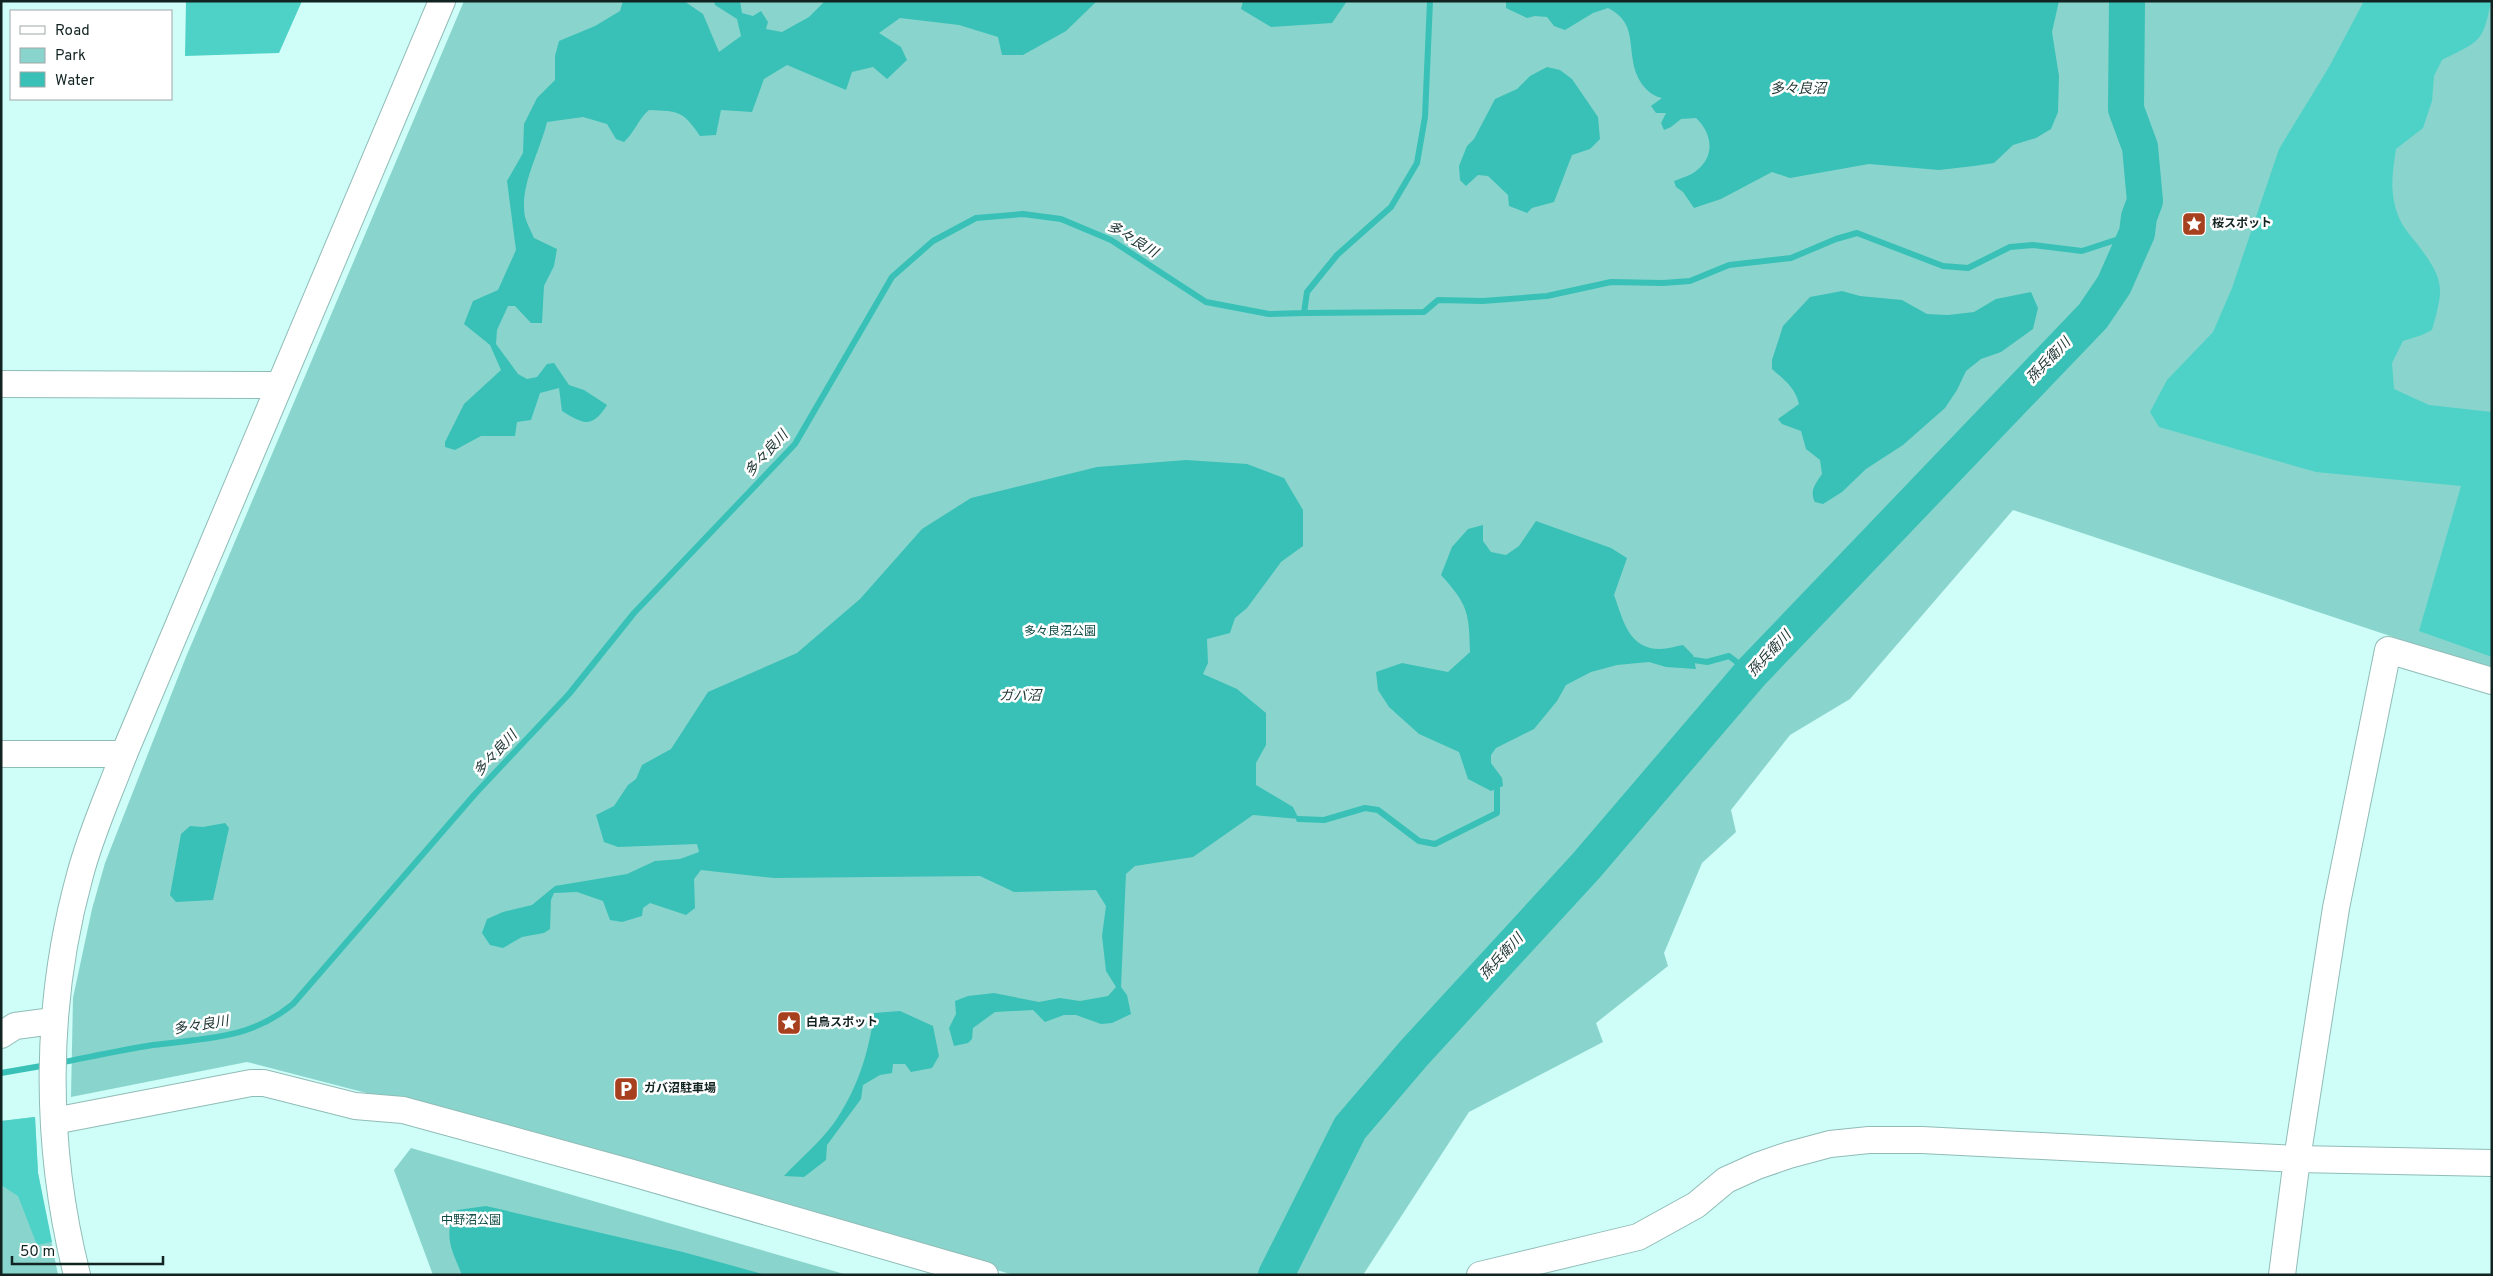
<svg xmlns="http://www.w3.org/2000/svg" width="2493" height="1276" viewBox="0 0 2493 1276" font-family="Overpass,'Noto Sans JP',sans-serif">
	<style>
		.green { fill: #89d5cd }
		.forest { fill: #4ed2c7 }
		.water { fill: #39c1b7 }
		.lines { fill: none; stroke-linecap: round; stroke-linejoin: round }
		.stream { stroke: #39c1b7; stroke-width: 6 }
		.river { stroke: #39c1b7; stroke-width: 36 }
		.minor-casing { stroke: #90bcb7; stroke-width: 28 }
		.minor { stroke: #fff; stroke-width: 26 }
		.labels { text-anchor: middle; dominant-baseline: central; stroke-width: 5; stroke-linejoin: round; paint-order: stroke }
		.poi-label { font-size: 12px; font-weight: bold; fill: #122422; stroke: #fff; text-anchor: start }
		.park-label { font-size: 12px; fill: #114b46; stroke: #fff }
		.water-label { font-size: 14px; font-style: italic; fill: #1d3432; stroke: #fff }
	</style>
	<rect width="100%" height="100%" fill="#cffdf8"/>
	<g class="green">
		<path d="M 464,1 L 2492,1 L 2492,670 L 2013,510 L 1850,699 L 1790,735 L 1731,810 L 1736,832 L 1702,863 L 1664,953 L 1668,966 L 1596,1023 L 1603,1042 L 1469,1112 L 1363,1275 L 1014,1275 L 497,1127 L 247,1062 L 71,1097 L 73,998 L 92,909 L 105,863 L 186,657 Z"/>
		<path d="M 35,1117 L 38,1173 L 58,1275 L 1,1275 L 1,1121 Z"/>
		<path d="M 411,1148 L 844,1274 L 850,1275 L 433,1275 L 394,1170 Z"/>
	</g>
	<g class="forest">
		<path d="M 186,1 L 302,1 L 279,53 L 185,56 Z"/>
		<path d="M 2364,1 L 2491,1 C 2483,44 2479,41 2442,60 L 2434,76 L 2432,101 L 2423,128 L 2396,149 C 2392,175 2389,195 2400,220 C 2404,229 2413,238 2418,245 C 2445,281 2444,288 2432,330 L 2422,335 L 2403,341 L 2392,363 L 2394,389 L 2429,405 L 2492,412 L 2492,657 L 2419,631 L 2461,486 L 2316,472 L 2159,427 L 2150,412 L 2167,380 L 2213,332 L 2232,288 L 2279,149 L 2329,67 Z"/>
		<path d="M 35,1117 L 38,1173 L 52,1242 L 37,1245 L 18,1196 L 1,1185 L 1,1121 Z"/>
	</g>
	<g class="water">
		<path d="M 623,1 L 684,1 L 703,14 L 719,52 L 741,36 L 737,19 L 715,5 L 714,1 L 740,1 L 742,13 L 753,16 L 761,11 L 768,22 L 766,29 L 782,32 L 809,17 L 825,1 L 1097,1 L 1066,31 L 1023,55 L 1002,55 L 998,37 L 959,25 L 900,18 L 879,33 L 901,47 L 907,60 L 887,79 L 873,67 L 852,72 L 846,90 L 787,65 L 764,79 L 752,112 L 721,110 L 716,135 L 700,136 C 683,111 679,111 649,110 C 638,119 635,132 624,142 L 616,139 L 607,124 L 583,117 L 547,122 C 540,152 519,186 525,217 C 527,224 531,231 534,238 L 557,249 L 554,266 L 544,286 L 542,323 L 531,323 L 515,306 L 508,306 L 497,330 L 496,344 L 518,374 L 527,379 L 537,377 L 547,364 L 554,363 L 569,385 L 584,390 L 607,405 C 592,429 583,424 562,411 L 559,388 L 540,393 L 531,420 L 517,422 L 515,436 L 481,436 L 455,450 L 445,447 L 445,442 L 464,404 L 501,370 L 490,345 L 464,324 L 473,301 L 498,290 L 516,250 L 507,181 L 523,153 L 524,124 L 537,98 L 555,80 L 555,56 L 559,41 L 595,26 L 620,11 Z"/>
		<path d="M 1243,1 L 1347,1 L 1332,23 L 1271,27 L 1241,9 Z"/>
		<path d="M 1506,1 L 2059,1 L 2052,32 L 2059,76 L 2058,112 L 2051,129 L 2036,138 L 2013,145 L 1994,163 L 1974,166 L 1939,170 L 1869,164 L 1790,178 L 1772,172 L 1721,199 L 1694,208 L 1683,192 L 1676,187 L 1674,181 C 1681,178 1690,176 1696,171 C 1716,156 1712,133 1696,118 L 1681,119 L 1671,127 L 1664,130 L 1661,123 L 1666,113 L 1656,113 L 1651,106 L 1662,98 C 1646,95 1635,77 1633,61 C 1629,38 1633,21 1608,8 L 1593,13 L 1565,30 L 1554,26 L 1547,17 L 1535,16 L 1527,18 L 1506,8 Z"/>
		<path d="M 1547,67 L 1560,70 L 1572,79 L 1598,117 L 1600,139 L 1590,149 L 1572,155 L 1554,202 L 1532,208 L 1527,213 L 1509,206 L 1508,195 L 1488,176 L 1478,175 L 1466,186 L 1460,180 L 1459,166 L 1467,146 L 1474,139 L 1495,99 L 1517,89 L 1530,76 Z"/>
		<path d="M 1842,291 L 1860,296 L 1902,300 L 1927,314 L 1948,315 L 1974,312 L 1996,299 L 2031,292 L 2038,308 L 2033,329 L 2001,352 L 1981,359 L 1966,371 L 1957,390 L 1945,408 L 1903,445 L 1866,469 L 1842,492 L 1823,504 L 1815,502 C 1809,491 1816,483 1822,474 L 1820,460 L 1806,449 L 1801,431 L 1782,424 L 1778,419 L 1799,404 C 1795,387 1784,380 1772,369 L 1772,360 L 1783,326 L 1810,297 Z"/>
		<path d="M 1186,460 L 1247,464 L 1284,478 L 1303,510 L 1303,546 L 1281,562 L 1247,608 L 1235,618 L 1230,633 L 1207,639 L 1208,663 L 1203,674 L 1237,689 L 1266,713 L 1266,745 L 1256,763 L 1256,785 L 1293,807 L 1299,819 L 1253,815 L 1193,857 L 1135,866 L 1126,874 L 1121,987 L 1127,995 L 1131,1014 L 1112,1023 L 1101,1024 L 1076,1015 L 1064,1015 L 1045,1022 L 1033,1010 L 995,1012 L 973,1028 L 972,1039 L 968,1043 L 954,1046 L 949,1028 L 956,1014 L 955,1001 L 968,996 L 994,993 L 1039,1002 L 1060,998 L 1080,1001 L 1108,996 L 1116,987 L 1106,971 L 1102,936 L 1106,906 L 1096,890 L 1014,892 L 980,876 L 774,878 L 701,870 L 694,879 L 695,908 L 686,915 L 650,903 L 643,908 L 642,916 L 622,922 L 610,920 L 603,901 L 577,892 L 554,893 L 551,900 L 550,929 L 544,933 L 522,937 L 503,948 L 490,945 L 482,933 L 487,919 L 503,912 L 532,905 L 555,886 L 627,874 L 655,861 L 680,859 L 699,852 L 697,844 L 618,847 L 604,842 L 596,815 L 614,806 L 628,785 L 636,779 L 642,765 L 671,749 L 708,692 L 797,653 L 860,599 L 922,529 L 971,498 L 1097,467 Z"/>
		<path d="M 1536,521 L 1611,548 L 1627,558 L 1614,595 C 1623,619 1628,649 1660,649 C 1668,649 1676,646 1683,645 L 1693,655 L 1696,669 L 1666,667 L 1649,662 L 1617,665 L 1591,672 L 1566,685 L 1557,701 L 1534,729 L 1496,748 L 1491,755 L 1491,763 L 1502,778 L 1503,786 L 1491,791 L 1468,779 L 1459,752 L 1419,734 L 1389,707 L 1378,690 L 1376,672 L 1402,663 L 1448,672 L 1470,652 C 1469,612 1468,605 1441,575 L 1452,547 L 1468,529 L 1483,525 L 1483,541 L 1491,552 L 1506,555 L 1519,546 Z"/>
		<path d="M 225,823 L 229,828 L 213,900 L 176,902 L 170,895 L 181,834 L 190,826 L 203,827 Z"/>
		<path d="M 900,1011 L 933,1026 L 939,1056 L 932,1068 L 911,1072 L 905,1064 L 893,1064 L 892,1073 L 880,1075 L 863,1085 L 861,1099 L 827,1145 L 826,1160 L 804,1177 L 784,1176 C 800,1159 820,1142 834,1123 C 857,1090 869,1053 874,1013 Z"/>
		<path d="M 486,1206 L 683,1252 L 766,1275 L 462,1275 C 452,1250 442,1235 457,1210 Z"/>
	</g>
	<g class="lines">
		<g class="stream">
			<path d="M 1304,313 L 1424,312 L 1438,300 L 1483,301 L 1547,296 L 1611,282 L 1663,283 L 1690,281 L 1729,265 L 1791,258 L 1836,239 L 1857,233 L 1943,266 L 1968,268 L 2010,247 L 2033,245 L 2082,251 L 2137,233"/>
			<path d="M 1687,659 L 1707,662 L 1729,656 L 1751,673"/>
			<path d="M 1299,819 L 1324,820 L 1365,808 L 1378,810 L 1419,841 L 1435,844 L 1497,813 L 1497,788 L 1491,782"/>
			<path d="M 59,1063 C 90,1057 121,1050 153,1045 C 206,1038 249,1040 293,1004 L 475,794 L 569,694 L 634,613 L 795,444 L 892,277 L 933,241 L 976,218 L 1023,214 L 1061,219 L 1111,240 L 1206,302 L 1269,314 L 1304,313 L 1307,292 L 1337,255 L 1391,207 L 1417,163 L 1425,117 L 1430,1"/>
			<path d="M 1,1073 L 47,1065"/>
		</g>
		<path class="river" d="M 1276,1275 L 1350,1128 L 1414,1053 L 1586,866 L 1751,673 L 2093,316 L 2114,285 L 2137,233 L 2139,217 L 2145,201 L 2140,147 L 2126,109 L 2127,1"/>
		<defs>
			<g id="minor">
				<path d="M 1,384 L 279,385"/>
				<path d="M 1,754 L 124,754"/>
				<path d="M 1,1035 L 15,1026 L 53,1021"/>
				<path d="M 54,1121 L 251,1083 L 264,1083 L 355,1106 L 403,1110 L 629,1172 L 985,1275"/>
				<path d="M 77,1275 C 44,1144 44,1005 80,875 C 91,833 109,794 124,754 L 442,1"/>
				<path d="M 1480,1275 L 1638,1237 L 1696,1205 L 1726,1180 L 1757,1166 L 1789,1155 L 1830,1144 L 1869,1140 L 1922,1140 L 2297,1159 L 2492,1163"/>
				<path d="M 2282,1275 L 2297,1159 L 2336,908 L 2388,650 L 2492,681"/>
			</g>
		</defs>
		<use href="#minor" class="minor-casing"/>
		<use href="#minor" class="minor"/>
	</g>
	<defs>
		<symbol id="sight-square" viewBox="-11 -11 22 22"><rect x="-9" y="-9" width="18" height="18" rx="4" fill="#a7401e" stroke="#fff"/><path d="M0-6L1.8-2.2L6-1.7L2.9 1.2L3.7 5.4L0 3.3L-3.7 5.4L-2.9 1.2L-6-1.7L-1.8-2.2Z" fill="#fff"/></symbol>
		<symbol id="parking-square" viewBox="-11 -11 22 22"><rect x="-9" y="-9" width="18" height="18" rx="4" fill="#a7401e" stroke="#fff"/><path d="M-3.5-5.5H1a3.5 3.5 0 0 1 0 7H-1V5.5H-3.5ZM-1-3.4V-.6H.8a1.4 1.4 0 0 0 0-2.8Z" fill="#fff"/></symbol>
	</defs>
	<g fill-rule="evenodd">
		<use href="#sight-square" x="2180" y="210" width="28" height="28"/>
		<use href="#sight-square" x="775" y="1009" width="28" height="28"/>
		<use href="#parking-square" x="612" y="1075" width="28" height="28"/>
	</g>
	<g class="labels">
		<g class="poi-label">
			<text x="2212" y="224">桜スポット</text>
			<text x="806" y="1023">白鳥スポット</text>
			<text x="644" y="1089">ガバ沼駐車場</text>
		</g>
		<g class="park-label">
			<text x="1060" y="632">多々良沼公園</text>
			<text x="471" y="1221">中野沼公園</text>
		</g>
		<g class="water-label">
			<text x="1798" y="89">多々良沼</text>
			<text transform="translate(1132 240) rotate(31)">多々良川</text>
			<text transform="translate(2049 361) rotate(-46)">孫兵衛川</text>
			<text transform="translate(767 454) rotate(-48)">多々良川</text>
			<text transform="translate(1770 654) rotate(-47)">孫兵衛川</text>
			<text x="1020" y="696">ガバ沼</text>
			<text transform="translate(496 754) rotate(-47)">多々良川</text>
			<text transform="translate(1502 957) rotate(-47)">孫兵衛川</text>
			<text transform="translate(201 1026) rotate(-9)">多々良川</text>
		</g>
	</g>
	<rect width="2493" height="1276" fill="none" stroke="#122422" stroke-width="5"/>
	<rect x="10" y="10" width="162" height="90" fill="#ffffff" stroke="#a0a7a7"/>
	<rect x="20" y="26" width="25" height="8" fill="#ffffff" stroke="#a0a7a7"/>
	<text x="55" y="35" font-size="15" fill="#122422">Road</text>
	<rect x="20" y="48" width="25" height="15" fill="#89d5cd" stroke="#a0a7a7"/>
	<text x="55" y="60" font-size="15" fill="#122422">Park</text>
	<rect x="20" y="72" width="25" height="15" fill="#39c1b7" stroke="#a0a7a7"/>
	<text x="55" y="85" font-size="15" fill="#122422">Water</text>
	<path d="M12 1256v8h151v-8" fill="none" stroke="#122422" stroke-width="2.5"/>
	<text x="20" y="1256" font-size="15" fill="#122422" stroke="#ffffff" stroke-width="4" paint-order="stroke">50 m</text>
</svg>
